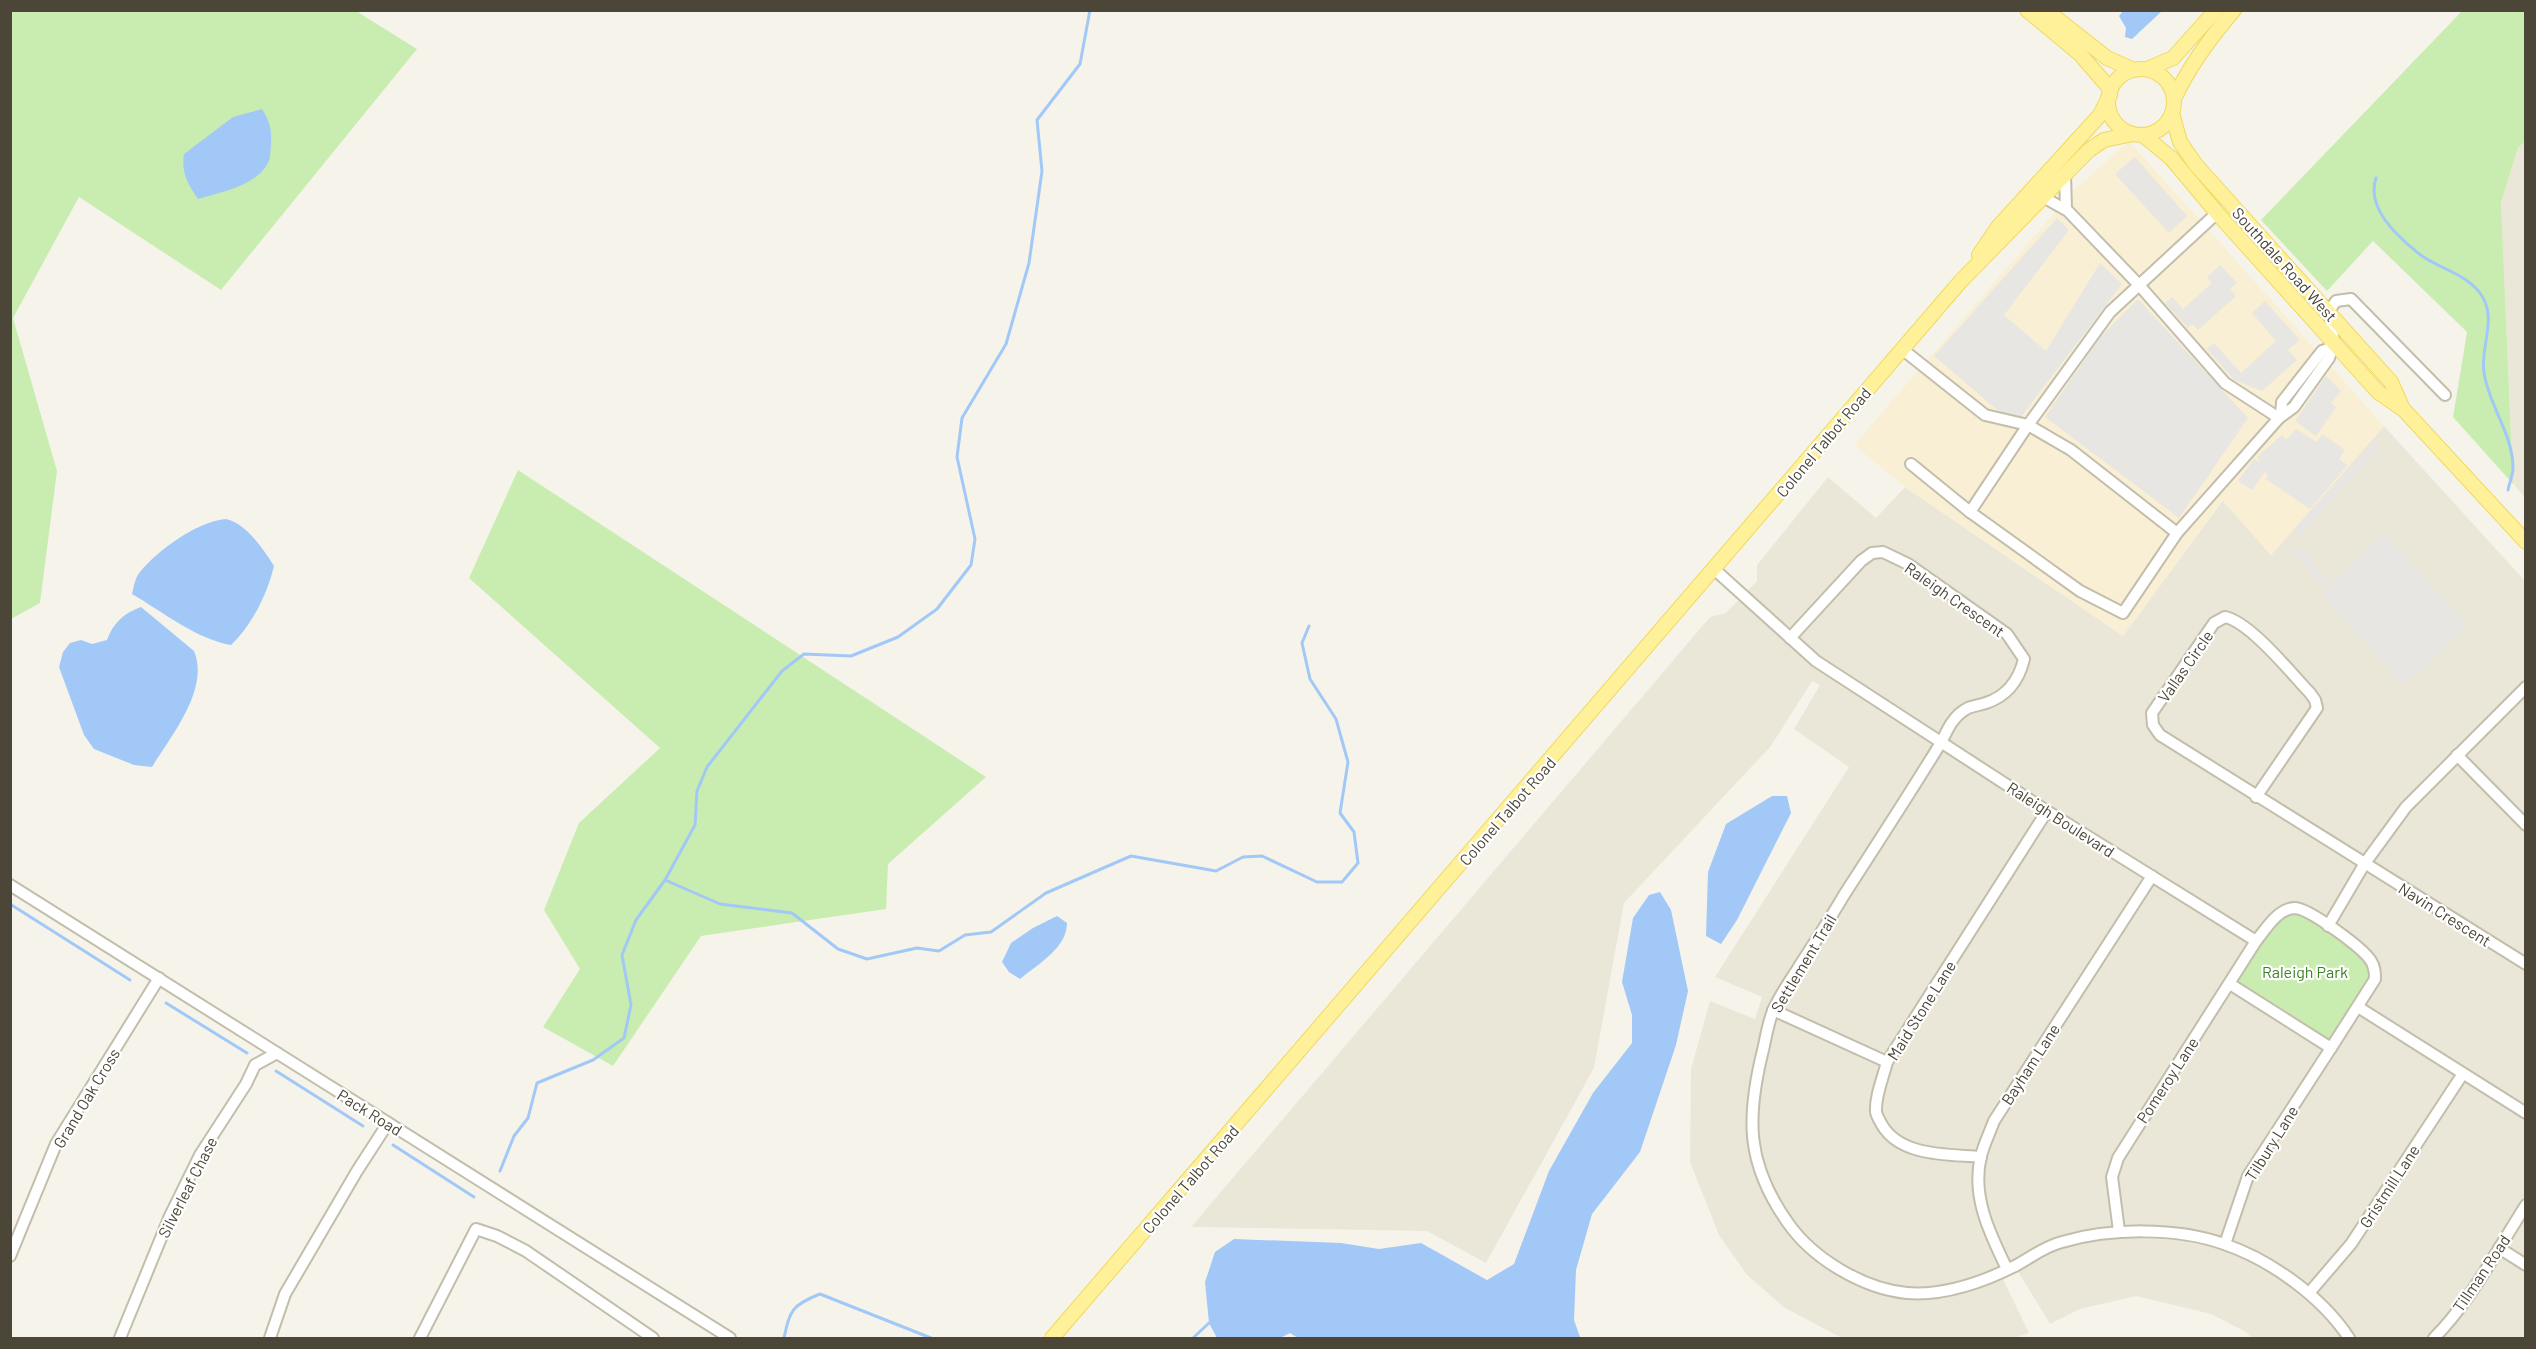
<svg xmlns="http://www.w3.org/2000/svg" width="2536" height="1349" viewBox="0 0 2536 1349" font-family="Barlow,sans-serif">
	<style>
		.residential { fill: #ebe7d8 }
		.commercial { fill: #f9efd4 }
		.green { fill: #c9edb0 }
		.parking { fill: #e8e6e2 }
		.water { fill: #a2c8f7 }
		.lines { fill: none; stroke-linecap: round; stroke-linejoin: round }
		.stream { stroke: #a2c8f7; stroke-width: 3 }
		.minor-casing { stroke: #c3beab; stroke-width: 14 }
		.major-casing { stroke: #efd960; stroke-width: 16 }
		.minor { stroke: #fff; stroke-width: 10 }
		.major { stroke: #fff19a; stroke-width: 14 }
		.labels { text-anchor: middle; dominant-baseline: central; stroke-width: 4.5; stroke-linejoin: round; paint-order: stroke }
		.street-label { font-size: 16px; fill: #4b4637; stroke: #fff }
		.park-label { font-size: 16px; fill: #3a8424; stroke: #fff }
	</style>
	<rect width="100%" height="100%" fill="#f6f4ea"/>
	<g class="residential">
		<path d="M 2525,141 L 2525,498 L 2513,483 L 2501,202 L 2518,148 Z"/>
		<path d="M 2384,426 L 2525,581 L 2525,1338 L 2520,1337 L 2519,1338 L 2252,1338 L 2246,1332 L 2211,1314 L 2136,1296 L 2080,1309 L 2050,1324 L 2017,1270 L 2003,1279 L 2029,1333 L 2013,1338 L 1842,1338 L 1785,1308 L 1747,1275 L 1719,1235 L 1690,1162 L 1691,1069 L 1710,1001 L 1755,1019 L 1762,997 L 1715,977 L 1849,767 L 1794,729 L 1820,685 L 1812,681 L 1771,746 L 1624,903 L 1594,1068 L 1486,1263 L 1427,1231 L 1191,1227 L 1710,617 L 1726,613 L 1757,581 L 1757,565 L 1828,477 L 1876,518 L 1905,487 L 2123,636 L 2223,500 L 2271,555 Z"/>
	</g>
	<path class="commercial" d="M 2129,141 L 2384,426 L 2271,555 L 2222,500 L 2123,636 L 1905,487 L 1854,445 L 2074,190 Z"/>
	<g class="green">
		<path d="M 11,11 L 356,11 L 417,49 L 221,290 L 79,197 L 13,318 L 57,471 L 40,603 L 11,619 Z"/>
		<path d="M 2462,11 L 2525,11 L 2525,141 L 2518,148 L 2501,202 L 2513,484 L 2453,417 L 2467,332 L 2373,241 L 2327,291 L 2261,220 Z"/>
		<path d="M 518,470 L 986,777 L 888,864 L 886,909 L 701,936 L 613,1066 L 543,1027 L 580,969 L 544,910 L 579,823 L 660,748 L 469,578 Z"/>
		<path d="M 2294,908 L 2363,950 L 2375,979 L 2331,1048 L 2230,984 L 2256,941 Z"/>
	</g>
	<g class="parking">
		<path d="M 2135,157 L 2187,216 L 2169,233 L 2115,174 Z"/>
		<path d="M 2057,218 L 2069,230 L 2004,315 L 2046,351 L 2100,263 L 2122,284 L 2015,425 L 1934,356 Z"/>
		<path d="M 2220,265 L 2237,283 L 2230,289 L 2236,296 L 2198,330 L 2192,324 L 2188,328 L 2165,303 L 2172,297 L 2183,309 L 2212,283 L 2207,277 Z"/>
		<path d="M 2138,299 L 2248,418 L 2179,518 L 2045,417 L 2101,336 Z"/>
		<path d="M 2265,301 L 2300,340 L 2288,350 L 2297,360 L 2262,391 L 2234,380 L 2207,349 L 2214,343 L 2241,373 L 2276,341 L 2252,313 Z"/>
		<path d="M 2326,376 L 2341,391 L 2331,403 L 2336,407 L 2316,436 L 2295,421 Z"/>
		<path d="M 2296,429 L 2317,442 L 2322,434 L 2345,450 L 2339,459 L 2348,465 L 2310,509 L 2266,479 L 2268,475 L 2265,472 L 2252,490 L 2238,481 L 2254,459 L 2261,463 L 2257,457 L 2282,435 L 2286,440 Z"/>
		<path d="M 2374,442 L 2380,448 L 2300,536 L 2294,530 Z"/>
		<path d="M 2384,534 L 2468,626 L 2404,685 L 2320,593 Z"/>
		<path d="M 2299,546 L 2330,581 L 2323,587 L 2292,552 Z"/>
	</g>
	<g class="water">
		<path d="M 2124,10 L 2162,10 L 2162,11 L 2132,39 L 2125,37 L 2126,28 L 2119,16 Z"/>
		<path d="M 262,109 C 270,121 272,131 271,145 C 270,151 271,158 268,163 C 255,187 221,192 198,199 C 188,184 181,173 184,154 L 233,117 Z"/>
		<path d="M 226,519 C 247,524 263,549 274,566 C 267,595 252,625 231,645 C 196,639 163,612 132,594 C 134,586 135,578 140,572 C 158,550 198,521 226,519 Z"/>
		<path d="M 141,607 L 194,651 C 210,689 171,736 152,767 L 134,765 L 94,749 L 84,735 L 59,667 L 63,652 L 70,643 L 81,640 L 92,644 L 107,640 C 113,623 124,613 141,607 Z"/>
		<path d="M 1772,796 L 1787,796 L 1791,813 L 1737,920 L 1721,944 L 1706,936 L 1708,872 L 1726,824 Z"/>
		<path d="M 1660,892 L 1671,910 L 1688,991 L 1676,1045 L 1640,1152 L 1592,1214 L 1576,1270 L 1574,1320 L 1580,1337 L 1592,1338 L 1298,1338 L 1290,1333 L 1280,1338 L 1217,1338 L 1209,1323 L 1205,1282 L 1215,1252 L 1234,1239 L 1341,1243 L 1379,1249 L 1421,1243 L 1487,1280 L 1514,1264 L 1549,1171 L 1593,1093 L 1632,1043 L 1632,1015 L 1622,982 L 1633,918 L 1649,895 Z"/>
		<path d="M 1057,916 L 1067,923 C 1067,948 1038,964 1020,979 L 1009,972 L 1002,962 L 1011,943 L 1033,928 Z"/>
	</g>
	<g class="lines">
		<g class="stream">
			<path d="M 2376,178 C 2366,208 2396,235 2418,253 C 2438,269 2467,273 2482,296 C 2497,320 2480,347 2484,373 C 2489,406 2513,434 2513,468 C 2513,475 2509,484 2508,490"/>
			<path d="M 665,880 L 720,904 L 792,913 L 838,949 L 867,959 L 917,948 L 939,951 L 965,935 L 991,932 L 1046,893 L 1131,856 L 1216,871 L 1243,857 L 1262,856 L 1317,882 L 1342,882 L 1358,863 L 1354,832 L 1340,813 L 1348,762 L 1336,719 L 1310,679 L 1302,643 L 1309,626"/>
			<path d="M 10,904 L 130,980"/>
			<path d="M 166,1003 L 247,1053"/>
			<path d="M 276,1071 L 363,1126"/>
			<path d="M 393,1145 L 474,1197"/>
			<path d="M 500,1171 L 514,1136 L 528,1118 L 537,1083 L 593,1060 L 624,1038 L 631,1005 L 622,955 L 636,920 L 665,880 L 695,825 L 697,791 L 707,767 L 782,671 L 804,654 L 851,656 L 898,637 L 937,609 L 971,565 L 975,539 L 957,457 L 962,418 L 1006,344 L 1029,263 L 1042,171 L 1037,120 L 1080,64 L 1090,10"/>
			<path d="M 784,1338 C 790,1310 792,1305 820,1294 L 931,1338"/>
			<path d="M 1193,1338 L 1209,1323"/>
		</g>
		<defs>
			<g id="minor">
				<path d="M 2065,174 L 2066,209"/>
				<path d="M 2043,197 L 2068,211 L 2139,285 L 2225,383 L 2279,418 L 2294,407 L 2329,358 L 2334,342 L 2329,311 L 2336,301 L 2351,299 L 2445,395"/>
				<path d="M 2217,213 L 2110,312 L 2028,425 L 2071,450 L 2177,533 L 2279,418"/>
				<path d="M 1902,349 L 1985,415 L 2028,425 L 1970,512 L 2080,591 L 2123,613 L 2177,533"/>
				<path d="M 2281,415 L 2282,402 L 2322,351 L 2331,348"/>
				<path d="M 1911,464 L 1970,512"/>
				<path d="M 1714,569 L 1816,661 L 2047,811 L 2256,941"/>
				<path d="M 1790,638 L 1861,561 L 1872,553 L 1883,552 L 1908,564 L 2007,634 L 2024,659 C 2019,680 2007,696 1986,703 C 1980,705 1973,706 1968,708 C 1954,715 1948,728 1942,741 C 1910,793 1877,844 1844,895 C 1830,919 1815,942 1800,965 C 1791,980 1780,994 1773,1011 C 1768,1023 1766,1037 1763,1050 C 1746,1118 1746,1164 1788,1223 C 1813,1259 1864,1289 1907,1293 C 1944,1296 1983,1282 2015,1266 C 2030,1258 2045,1246 2062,1242 C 2110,1228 2177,1227 2224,1244 C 2271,1260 2322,1297 2349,1338"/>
				<path d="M 2457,755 L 2526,825"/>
				<path d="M 2256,797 L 2317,708 L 2315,700 L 2310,693 C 2291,673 2250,622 2225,617 L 2214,623 L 2152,713 L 2153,725 L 2160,735 L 2526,964"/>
				<path d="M 10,885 L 730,1338"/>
				<path d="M 2328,926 L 2365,863 L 2406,807 L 2526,687"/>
				<path d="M 2358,1007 L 2526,1113"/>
				<path d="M 1773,1010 L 1887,1062"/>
				<path d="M 1981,1157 C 1948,1154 1901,1157 1882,1125 C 1880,1121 1877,1117 1876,1112 C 1875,1096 1883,1078 1887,1062 L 2047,811"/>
				<path d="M 2119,1231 L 2112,1177 L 2118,1158 L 2256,941 C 2266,929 2278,908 2295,908 C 2310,909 2363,948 2371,961 C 2375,967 2375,973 2375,979 L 2331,1048 L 2230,984"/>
				<path d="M 2225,1244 L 2248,1176 L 2331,1048"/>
				<path d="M 2499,1248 L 2526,1265"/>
				<path d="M 10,1256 L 56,1144 L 159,978"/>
				<path d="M 2007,1269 C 1990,1234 1971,1196 1981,1156 C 1984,1144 1990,1132 1994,1121 L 2152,876"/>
				<path d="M 2309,1293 L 2351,1244 L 2462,1075"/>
				<path d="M 120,1338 L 170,1216 L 200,1155 L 246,1084 L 255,1065 L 277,1053"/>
				<path d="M 270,1338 L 285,1294 L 357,1171 L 388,1123"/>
				<path d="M 420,1338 L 476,1229 L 497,1236 L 526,1251 L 653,1338"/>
				<path d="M 2434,1338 C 2468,1305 2499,1247 2526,1205"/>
			</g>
			<g id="major">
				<path d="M 2027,10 L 2080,54 L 2111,90"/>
				<path d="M 2046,10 L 2107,58 L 2134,70"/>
				<path d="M 2147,69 L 2173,58 L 2216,10"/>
				<circle cx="2141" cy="102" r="33"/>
				<path d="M 2174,99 C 2189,66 2210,38 2234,10"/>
				<path d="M 2172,113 L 2180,142 L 2196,165 L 2391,382 L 2403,409"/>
				<path d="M 2143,135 L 2171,158 L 2217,213 L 2378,392 L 2404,410 L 2526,542"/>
				<path d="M 1979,255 L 1998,227 L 2100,115 L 2110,95"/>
				<path d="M 1052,1338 L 1960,282 L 2089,150 L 2104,140 L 2133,134"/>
			</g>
		</defs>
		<use href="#minor" class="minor-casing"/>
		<use href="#major" class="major-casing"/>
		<use href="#minor" class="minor"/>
		<use href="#major" class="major"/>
	</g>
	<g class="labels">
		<g class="street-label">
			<text transform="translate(2285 264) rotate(48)">Southdale Road West</text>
			<text transform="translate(1823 442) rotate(-50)">Colonel Talbot Road</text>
			<text transform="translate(1955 599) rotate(35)">Raleigh Crescent</text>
			<text transform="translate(2185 666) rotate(-55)">Vallas Circle</text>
			<text transform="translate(1507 811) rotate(-49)">Colonel Talbot Road</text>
			<text transform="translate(2061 819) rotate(33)">Raleigh Boulevard</text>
			<text transform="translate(2445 914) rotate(32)">Navin Crescent</text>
			<text transform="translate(1803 963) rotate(-59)">Settlement Trail</text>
			<text transform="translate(1921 1010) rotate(-58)">Maid Stone Lane</text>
			<text transform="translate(2030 1064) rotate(-57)">Bayham Lane</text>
			<text transform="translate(2167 1080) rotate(-57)">Pomeroy Lane</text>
			<text transform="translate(86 1098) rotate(-59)">Grand Oak Cross</text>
			<text transform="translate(370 1112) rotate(32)">Pack Road</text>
			<text transform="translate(2271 1143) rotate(-58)">Tilbury Lane</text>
			<text transform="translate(1190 1179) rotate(-49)">Colonel Talbot Road</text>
			<text transform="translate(2389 1186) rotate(-57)">Gristmill Lane</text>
			<text transform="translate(187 1187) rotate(-63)">Silverleaf Chase</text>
			<text transform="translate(2481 1273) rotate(-56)">Tillman Road</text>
		</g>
		<g class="park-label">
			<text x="2305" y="971">Raleigh Park</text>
		</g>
	</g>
	<rect width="2536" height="1349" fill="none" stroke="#4b4637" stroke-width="24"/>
</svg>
